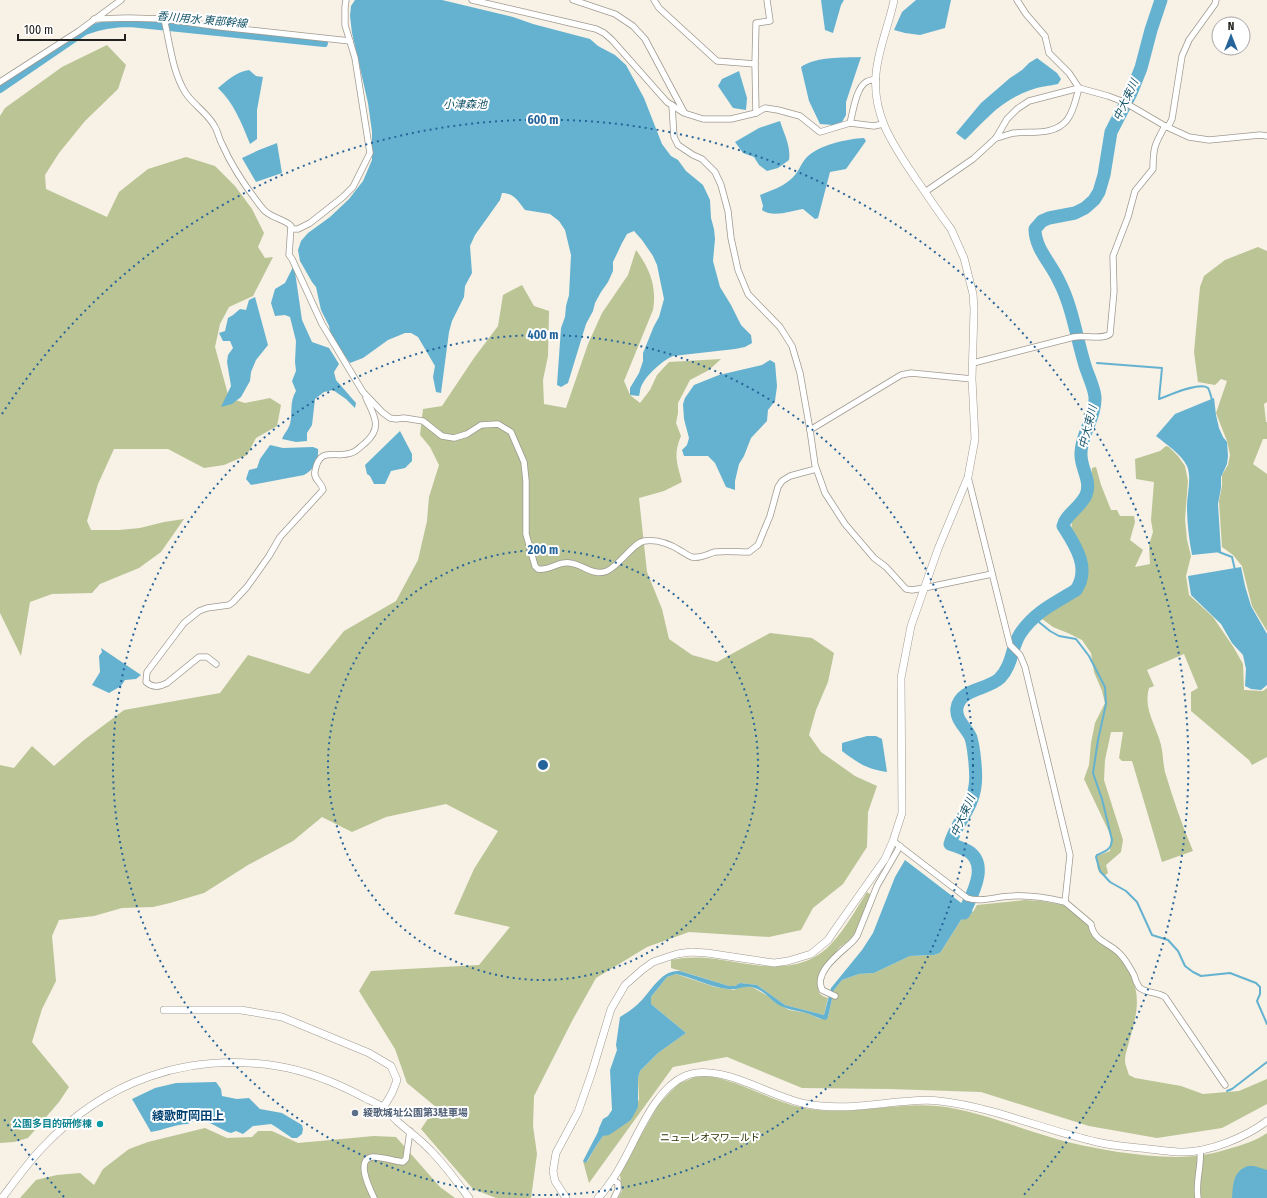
<svg xmlns="http://www.w3.org/2000/svg" width="1267" height="1198" viewBox="0 0 1267 1198" font-family="'Fira Sans Condensed','Noto Sans JP',sans-serif">
	<style>
		.green { fill: #bac495 }
		.water { fill: #65b2d0 }
		.lines { fill: none; stroke-linecap: round; stroke-linejoin: round }
		.stream { stroke: #65b2d0; stroke-width: 2 }
		.canal { stroke: #65b2d0; stroke-width: 8 }
		.river { stroke: #65b2d0; stroke-width: 13 }
		.minor-casing { stroke: #9f9a90; stroke-width: 7 }
		.tertiary-casing { stroke: #9f9a90; stroke-width: 8 }
		.minor { stroke: #fff; stroke-width: 5.5 }
		.tertiary { stroke: #fff; stroke-width: 7 }
		.ring { fill: none; stroke: #26649a; stroke-width: 2; stroke-dasharray: 2 4 }
		.service-dot { fill: #5c6f8a; stroke: #fff; stroke-width: 1.5 }
		.culture-dot { fill: #0f9aa8; stroke: #fff; stroke-width: 1.5 }
		.labels { text-anchor: middle; dominant-baseline: central; stroke-width: 4; stroke-linejoin: round; paint-order: stroke }
		.service-label { font-size: 10px; font-weight: bold; fill: #4e5e75; stroke: #fff; text-anchor: start }
		.culture-label { font-size: 10px; font-weight: bold; fill: #0d838f; stroke: #fff; text-anchor: end }
		.park-label { font-size: 10px; fill: #2c3300; stroke: #fff }
		.water-label { font-size: 11px; font-style: italic; fill: #125267; stroke: #fff }
		.quarter-label { font-size: 12px; font-weight: bold; fill: #014171; stroke: #fff }
		.centre { fill: #26649a; stroke: #fff; stroke-width: 2 }
		.ring-label { font-size: 12px; text-anchor: middle; font-weight: bold; fill: #26649a; stroke: #fff; stroke-width: 4; stroke-linejoin: round; paint-order: stroke }
	</style>
	<rect width="100%" height="100%" fill="#f7f1e6"/>
	<g class="green">
		<path d="M 107,45 L 126,65 L 118,89 L 85,121 L 59,153 L 45,175 L 46,189 L 107,217 L 119,192 L 148,169 L 186,157 L 215,166 L 235,186 L 252,209 L 264,233 L 258,247 L 265,258 L 273,257 L 253,296 L 229,307 L 220,324 L 215,347 L 229,398 L 245,403 L 270,398 L 281,405 L 277,426 L 256,438 L 247,455 L 224,465 L 204,468 L 168,449 L 114,449 L 98,484 L 87,521 L 91,530 L 119,530 L 140,528 L 164,522 L 184,519 L 161,552 L 139,568 L 100,584 L 92,593 L 52,594 L 30,602 L 21,656 L 0,613 L 0,116 L 5,108 L 62,67 Z"/>
		<path d="M 1258,247 L 1267,251 L 1267,402 L 1264,404 L 1266,422 L 1267,422 L 1267,439 L 1263,439 L 1253,464 L 1267,474 L 1267,631 L 1252,606 L 1242,566 L 1233,555 L 1222,547 L 1219,501 L 1222,486 L 1222,475 L 1228,465 L 1230,455 L 1227,441 L 1216,413 L 1227,381 L 1221,379 L 1215,385 L 1198,382 L 1194,352 L 1200,287 L 1204,276 L 1225,260 Z"/>
		<path d="M 636,250 C 650,269 657,287 653,310 L 624,381 L 630,395 L 640,403 L 650,390 L 657,375 L 669,362 L 721,359 L 709,370 L 690,380 L 678,403 L 678,413 L 676,423 L 681,436 C 673,455 677,463 682,482 L 664,491 L 639,498 L 647,572 L 662,609 L 669,639 L 692,655 L 717,662 L 770,633 L 812,638 L 834,653 L 828,682 L 816,710 L 809,735 L 821,752 L 855,776 L 877,786 L 868,812 L 867,847 L 843,884 L 813,908 L 801,930 L 769,937 L 689,932 L 647,947 L 596,978 L 572,1021 L 534,1096 L 533,1126 L 537,1154 L 531,1198 L 496,1198 L 473,1189 L 421,1129 L 436,1107 L 407,1083 L 395,1049 L 359,991 L 371,971 L 479,965 L 510,927 L 454,914 L 474,869 L 498,831 L 446,804 L 386,817 L 352,832 L 322,817 L 293,841 L 248,865 L 204,893 L 170,903 L 153,907 L 122,908 L 94,916 L 59,920 L 52,936 L 56,981 L 42,1009 L 32,1042 L 69,1087 L 59,1102 L 28,1138 L 14,1142 L 0,1143 L 0,765 L 14,768 L 32,746 L 54,766 L 84,740 L 124,710 L 220,693 L 248,655 L 309,674 L 344,631 L 396,601 L 418,560 L 427,521 L 429,497 L 439,465 L 430,447 L 420,435 L 423,409 L 442,406 L 474,358 L 498,326 L 503,295 L 522,285 L 534,306 L 549,311 L 548,356 L 543,380 L 544,404 L 566,408 L 588,344 L 602,313 L 628,275 Z"/>
		<path d="M 1166,446 L 1169,447 L 1178,456 L 1185,466 L 1188,481 L 1185,519 L 1187,540 L 1191,556 L 1186,576 L 1189,595 L 1213,617 L 1234,648 L 1243,664 L 1244,690 L 1263,691 L 1267,688 L 1267,757 L 1252,765 L 1249,760 L 1191,711 L 1191,692 L 1198,688 L 1184,654 L 1147,670 L 1154,686 L 1149,688 C 1143,709 1156,725 1161,745 C 1163,754 1163,763 1165,772 C 1173,799 1182,825 1193,851 L 1162,862 L 1132,761 L 1122,761 L 1119,758 L 1123,732 L 1111,732 L 1105,760 L 1104,780 L 1123,840 L 1121,852 L 1106,865 L 1108,873 L 1104,876 C 1096,872 1097,864 1097,856 L 1110,851 L 1111,836 L 1084,779 L 1089,765 L 1091,743 L 1095,723 L 1105,703 L 1102,691 L 1094,672 L 1091,653 L 1082,640 L 1070,634 L 1053,627 L 1038,616 L 1076,593 L 1082,586 L 1085,576 L 1083,555 L 1071,532 L 1072,521 L 1085,501 L 1090,485 L 1092,468 L 1096,467 L 1101,485 L 1111,510 L 1117,510 L 1120,516 L 1134,516 L 1135,522 L 1130,540 L 1143,550 L 1135,567 L 1150,564 L 1149,545 L 1153,532 L 1151,520 L 1154,482 L 1136,479 L 1135,459 L 1160,451 Z"/>
		<path d="M 867,892 L 871,895 C 865,909 861,925 852,937 C 849,941 844,944 840,947 C 832,956 812,982 820,994 C 822,996 825,997 828,998 L 824,1015 L 785,1005 L 757,985 L 740,983 L 735,986 L 729,986 L 671,968 L 671,960 C 693,955 712,958 735,962 C 769,968 806,972 832,943 C 846,928 856,909 867,892 Z"/>
		<path d="M 1025,900 L 1041,901 L 1063,905 L 1089,925 C 1093,944 1105,944 1117,955 C 1126,963 1132,976 1135,987 C 1140,1006 1134,1024 1129,1042 C 1128,1047 1125,1054 1125,1060 C 1125,1065 1128,1071 1129,1075 L 1135,1078 L 1181,1086 L 1203,1094 L 1239,1091 L 1267,1079 L 1267,1104 L 1222,1128 L 1157,1138 L 1089,1126 L 981,1092 L 889,1089 L 802,1088 L 727,1057 L 673,1067 L 589,1183 L 583,1161 L 587,1162 L 596,1146 L 603,1136 L 631,1120 L 639,1099 L 638,1078 L 640,1071 L 658,1053 L 686,1033 L 651,1004 L 651,997 L 667,977 L 676,974 L 715,987 L 728,989 L 734,990 L 739,987 L 748,986 L 754,988 L 768,996 L 776,1003 L 789,1010 L 807,1013 L 820,1019 L 828,1017 L 834,990 L 842,980 L 859,974 L 874,973 L 910,956 L 934,955 L 940,953 L 961,920 L 973,912 L 977,905 Z"/>
		<path d="M 707,1076 C 741,1081 770,1101 804,1108 C 848,1117 893,1102 937,1106 C 976,1110 1012,1126 1050,1137 C 1072,1144 1095,1148 1118,1152 C 1156,1157 1192,1161 1228,1149 C 1242,1145 1256,1141 1267,1133 L 1267,1198 L 618,1198 L 622,1191 L 620,1175 L 640,1137 L 659,1104 L 678,1084 L 695,1077 Z"/>
		<path d="M 205,1128 L 227,1138 L 252,1137 L 258,1131 L 272,1131 L 298,1143 L 374,1136 L 396,1137 L 440,1187 L 455,1198 L 20,1198 L 36,1180 L 57,1175 L 80,1173 L 94,1185 L 103,1169 L 129,1149 L 148,1142 Z"/>
	</g>
	<g class="water">
		<path d="M 355,0 L 442,0 L 513,17 L 533,24 L 590,39 L 598,46 L 615,55 L 626,65 L 644,98 L 662,144 L 671,156 L 678,160 L 686,171 L 703,185 L 710,200 L 711,218 L 714,229 L 715,239 L 713,261 L 720,287 L 731,305 L 741,325 L 751,335 L 752,343 L 745,347 L 735,349 L 673,356 C 663,360 645,376 641,387 C 640,389 640,393 639,396 L 630,395 L 630,388 L 639,373 L 643,361 L 643,353 L 654,326 L 659,317 L 664,299 L 657,265 L 653,256 L 642,240 L 634,231 L 627,234 L 622,243 L 613,262 L 613,271 L 608,282 L 601,292 L 595,303 L 593,311 L 586,324 L 568,383 L 561,387 L 557,385 L 561,328 L 565,317 L 566,306 L 569,295 L 571,255 L 565,230 L 559,221 L 550,214 L 525,210 C 518,201 514,193 502,193 L 500,200 L 475,235 L 470,246 L 472,273 L 465,286 L 464,297 L 452,321 L 449,332 L 441,393 L 436,392 L 433,377 L 435,366 L 418,337 L 411,333 L 405,333 L 388,340 L 363,358 L 350,363 L 331,338 L 329,326 L 321,310 L 316,287 L 312,282 L 300,261 L 298,250 L 301,241 L 308,233 L 330,217 L 349,199 L 363,181 L 372,160 L 372,132 L 368,103 L 352,33 L 350,16 L 351,6 Z"/>
		<path d="M 821,0 L 844,0 L 841,5 L 833,33 L 825,30 Z"/>
		<path d="M 916,0 L 951,0 L 945,28 L 920,35 L 905,33 L 894,30 L 902,12 Z"/>
		<path d="M 861,57 L 846,102 L 846,115 L 842,122 L 833,125 L 820,124 L 809,101 L 801,67 C 817,56 842,58 861,57 Z"/>
		<path d="M 1037,58 L 1057,73 L 1061,79 L 1058,84 C 1048,86 1037,87 1028,91 C 999,102 986,120 965,140 L 956,133 L 981,103 L 1010,78 L 1022,70 L 1029,63 Z"/>
		<path d="M 249,70 L 256,76 L 263,77 L 257,110 L 257,139 L 250,144 C 242,124 234,103 218,88 C 228,80 236,72 249,70 Z"/>
		<path d="M 739,71 L 747,98 L 746,110 L 733,108 L 718,86 L 722,79 Z"/>
		<path d="M 780,121 C 784,134 791,146 789,160 L 778,168 L 767,171 L 759,165 L 754,157 L 743,153 L 735,142 L 759,128 Z"/>
		<path d="M 864,138 L 866,141 L 846,169 L 830,172 L 818,218 L 815,219 L 803,209 C 791,211 773,218 762,210 L 763,206 L 760,195 C 770,191 782,187 790,180 C 798,174 800,165 806,158 C 818,145 847,139 864,138 Z"/>
		<path d="M 277,143 L 282,173 L 256,182 L 242,158 L 259,150 Z"/>
		<path d="M 294,265 L 302,320 L 312,342 L 329,348 L 339,364 L 334,372 L 336,380 L 356,403 L 355,408 L 346,399 L 333,390 L 324,392 L 315,399 L 312,425 L 307,433 L 307,441 L 296,442 L 282,439 C 284,434 289,428 290,424 C 293,412 289,403 296,391 L 292,381 L 296,371 L 295,362 L 296,341 L 290,317 L 285,315 L 275,316 L 271,303 L 275,289 L 285,283 Z"/>
		<path d="M 255,297 L 268,345 L 256,360 L 251,372 L 250,381 L 241,397 L 232,404 L 221,407 L 231,386 L 227,362 L 228,355 L 233,348 L 230,341 L 223,341 L 219,333 L 225,331 L 228,318 L 233,315 L 240,309 L 246,310 L 249,300 Z"/>
		<path d="M 770,360 L 775,363 L 777,386 L 775,401 L 768,410 L 767,421 L 751,438 L 744,456 L 739,464 L 735,481 L 735,490 L 726,487 L 715,463 L 708,456 L 684,456 L 682,450 L 687,445 L 689,438 L 684,419 L 683,404 L 685,398 L 694,385 L 719,375 L 762,365 Z"/>
		<path d="M 1214,398 L 1216,415 L 1219,428 L 1223,437 L 1227,442 L 1228,456 L 1227,464 L 1221,477 L 1221,488 L 1218,504 L 1221,552 L 1192,555 C 1189,539 1187,523 1187,506 C 1187,494 1192,478 1187,466 C 1180,453 1167,445 1156,436 L 1175,414 Z"/>
		<path d="M 400,431 L 412,454 L 412,461 L 405,468 L 391,471 L 385,484 L 374,484 L 370,476 L 367,474 L 365,465 Z"/>
		<path d="M 270,445 L 283,448 L 313,447 L 318,449 C 319,460 314,470 304,475 L 251,485 L 246,479 L 249,470 L 257,468 L 260,459 Z"/>
		<path d="M 1241,567 L 1245,586 L 1251,606 L 1267,634 L 1267,685 L 1261,690 L 1251,689 L 1245,686 L 1246,669 L 1243,655 L 1232,643 L 1221,624 L 1191,595 L 1188,576 Z"/>
		<path d="M 101,648 L 141,675 L 136,679 L 125,680 L 121,686 L 109,693 L 92,685 L 100,672 L 99,656 L 102,652 Z"/>
		<path d="M 867,736 L 876,736 L 882,739 L 887,772 C 866,769 858,763 842,751 L 842,743 Z"/>
		<path d="M 905,860 L 973,912 L 961,920 L 940,953 L 934,955 L 910,956 L 874,973 L 859,974 L 842,980 L 834,990 L 828,1017 L 826,1020 C 819,1019 813,1015 806,1013 C 796,1010 787,1010 777,1004 C 770,999 764,991 755,988 C 743,984 738,991 728,989 C 710,987 694,978 676,974 L 667,977 L 651,997 L 651,1004 L 686,1033 L 658,1053 L 640,1071 L 638,1078 L 638,1107 L 631,1120 L 609,1135 L 603,1136 L 596,1146 L 586,1163 L 583,1161 L 598,1132 L 599,1128 L 603,1119 L 608,1116 L 612,1110 L 610,1070 L 617,1050 L 616,1045 L 620,1017 C 626,1013 633,1009 638,1004 C 651,992 661,969 680,971 L 729,986 L 735,986 L 740,983 L 757,985 L 785,1005 L 824,1015 L 831,988 L 862,950 L 873,933 L 895,877 Z"/>
		<path d="M 216,1082 L 221,1089 L 222,1096 L 237,1099 L 249,1098 L 260,1109 L 282,1113 L 302,1125 L 303,1129 L 302,1134 L 297,1138 L 292,1138 L 276,1127 L 271,1124 L 253,1126 L 243,1134 L 236,1131 L 231,1133 C 217,1129 202,1113 188,1124 C 176,1124 164,1130 151,1132 L 132,1099 L 155,1088 L 176,1083 Z"/>
		<path d="M 1248,1166 L 1254,1166 L 1267,1170 L 1267,1198 L 1232,1198 C 1233,1184 1233,1171 1248,1166 Z"/>
	</g>
	<g class="lines">
		<g class="stream">
			<path d="M 1083,362 L 1087,362"/>
			<path d="M 1097,363 L 1162,368 L 1159,399 C 1168,396 1200,381 1208,388 C 1210,391 1211,397 1212,400"/>
			<path d="M 1219,552 L 1232,557 L 1235,570"/>
			<path d="M 1034,618 L 1050,631 L 1059,636 L 1076,639 L 1089,656 L 1105,687 L 1106,704 L 1098,740 L 1093,773 L 1102,799 L 1112,840 C 1111,850 1106,851 1097,855 L 1096,857 L 1100,871 L 1110,882 L 1126,891 L 1137,902 L 1152,935 L 1168,940 L 1178,951 L 1185,966 L 1193,972 L 1201,976 L 1230,973 L 1256,983 L 1260,987 L 1260,994 L 1257,1001 L 1267,1024"/>
			<path d="M 1227,1091 L 1232,1089 L 1267,1062"/>
		</g>
		<path class="canal" d="M 0,89 L 85,31 C 100,25 114,23 130,23 L 324,43"/>
		<path class="river" d="M 964,913 C 971,896 990,865 968,851 C 962,848 956,846 950,844 C 956,823 973,808 975,786 C 977,776 974,748 971,738 C 967,728 955,720 957,708 C 960,688 988,690 1000,678 C 1013,664 1011,648 1020,634 C 1034,612 1055,603 1076,590 C 1091,568 1075,545 1063,526 C 1065,515 1080,508 1086,495 C 1092,480 1080,468 1081,453 C 1081,434 1096,417 1095,397 C 1094,386 1087,374 1084,362 C 1076,335 1072,306 1059,281 C 1051,263 1035,249 1035,229 L 1042,221 L 1049,218 L 1075,213 L 1085,208 L 1094,200 L 1099,192 L 1104,175 L 1111,132 L 1131,93 L 1141,68 L 1151,30 L 1161,0"/>
		<defs>
			<g id="minor">
				<path d="M 472,0 L 596,29 L 604,33 L 612,40 L 667,102 L 684,113 L 703,119 L 731,119 L 756,113 L 765,108 L 778,110 L 800,116 L 820,132 L 850,123 C 853,112 856,88 866,82 C 869,80 873,80 876,79"/>
				<path d="M 573,0 L 615,14 L 633,26 L 645,39 L 684,112"/>
				<path d="M 654,0 L 659,8 L 717,61 L 755,64"/>
				<path d="M 1017,0 L 1026,14 L 1045,36 L 1049,53 L 1069,73 L 1079,88"/>
				<path d="M 94,19 L 128,18 L 164,19 L 221,27 L 350,41"/>
				<path d="M 164,19 C 170,43 172,71 185,92 C 193,105 208,113 215,127 C 218,132 219,139 222,144 C 232,167 247,189 263,209 C 270,218 285,219 291,226 L 289,255 L 292,259 L 322,324 L 363,392 L 382,412 L 390,418 L 396,419 L 404,418 L 423,421 L 442,436 L 454,438 L 467,434 L 481,425 L 498,424 L 511,432 L 524,462 L 526,481 L 526,534 L 535,566 L 538,569 C 551,571 557,561 570,563 C 582,564 594,577 607,571 C 620,565 633,543 644,541 C 658,539 670,544 681,551 C 685,553 688,556 692,557 C 701,559 707,554 715,552 C 726,551 738,552 749,552 L 758,545 L 770,516 L 778,487 L 782,481 L 790,476 L 816,469"/>
				<path d="M 0,82 L 79,31 L 121,0"/>
				<path d="M 672,105 L 674,137 L 678,145 L 693,155 L 702,159 L 715,172 L 721,185 L 728,211 L 731,238 L 738,270 L 748,294 L 780,327 L 792,346 L 800,373 L 810,430 L 815,465 L 825,493 L 845,524 L 874,558 L 886,567 L 906,589 L 912,590 L 924,588 L 992,574"/>
				<path d="M 756,113 L 755,64 L 756,23 L 770,21 L 767,0"/>
				<path d="M 850,123 L 874,126 L 883,124"/>
				<path d="M 1168,127 L 1172,119 L 1182,56 L 1189,40 L 1215,4 L 1216,0"/>
				<path d="M 996,138 C 1002,137 1008,134 1014,133 C 1031,131 1054,136 1067,120 C 1074,111 1076,98 1079,88"/>
				<path d="M 925,192 L 973,159 L 996,138 L 1007,119 L 1017,109 L 1029,101 L 1079,88 L 1108,96 L 1124,102 L 1165,126 L 1189,137 L 1209,140 L 1260,135 L 1267,136"/>
				<path d="M 292,229 L 298,229 L 310,223 L 343,197 L 353,187 L 370,153 L 355,58 L 345,25 L 345,7 L 346,0"/>
				<path d="M 973,363 L 1074,337 C 1084,335 1103,340 1110,334 L 1114,291 L 1113,256 L 1128,217 L 1135,191 L 1153,169 C 1153,147 1155,144 1165,126"/>
				<path d="M 810,430 L 901,375 L 911,373 L 972,379"/>
				<path d="M 968,477 L 1010,645 L 1020,655 L 1025,667 L 1070,855 L 1065,902 L 1091,924 C 1094,942 1109,942 1120,954 C 1126,960 1130,968 1134,975 C 1135,979 1137,984 1139,987 C 1144,993 1158,992 1165,997 L 1225,1085"/>
				<path d="M 216,664 L 207,657 L 199,657 L 167,683 C 159,687 153,688 146,682 L 147,672 L 184,623 L 199,611 L 207,608 L 229,605 L 233,602 L 247,587 L 269,556 L 280,537 L 323,490 C 322,482 313,480 315,471 C 320,445 335,459 351,453 C 356,452 360,447 364,444 C 383,428 375,417 366,398"/>
				<path d="M 893,841 L 967,898 C 981,903 998,896 1013,896 C 1031,895 1048,898 1065,902"/>
				<path d="M 835,996 L 822,990 C 813,971 842,952 853,941 L 857,936 L 877,886 L 900,846"/>
				<path d="M 613,1180 L 618,1183 L 618,1190 L 614,1198"/>
				<path d="M 374,1198 C 370,1189 355,1160 372,1157 C 381,1156 393,1161 403,1162 L 406,1159 L 410,1131"/>
				<path d="M 1198,1198 C 1195,1182 1202,1166 1200,1150"/>
			</g>
			<g id="tertiary">
				<path d="M 164,1010 L 241,1010 L 282,1017 L 369,1053 L 391,1066 L 397,1080 L 392,1093 L 383,1108"/>
				<path d="M 2,1198 C 15,1181 27,1164 42,1148 C 105,1081 186,1052 277,1066 C 309,1071 337,1083 365,1098 C 371,1101 378,1104 384,1108 C 388,1112 393,1117 397,1121 C 408,1131 421,1140 431,1151 C 445,1165 457,1182 469,1198"/>
				<path d="M 566,1198 L 555,1181 L 553,1171 L 556,1153 L 578,1112 L 592,1072 L 611,1009 L 625,985 L 642,970 L 653,962 L 677,954 L 691,952 L 707,953 L 774,963 L 788,961 L 811,954 L 828,940 L 834,931 L 885,859 L 893,841 L 902,813 L 901,678 L 911,626 L 938,549 L 968,477 L 975,439 L 972,379 L 974,309 L 973,294 L 964,258 L 951,229 C 939,213 928,196 916,179 C 894,146 872,116 876,74 C 878,49 889,25 894,0"/>
				<path d="M 598,1198 C 603,1193 608,1186 612,1180 C 633,1151 650,1091 685,1076 C 720,1061 771,1098 807,1104 C 837,1110 868,1105 898,1102 C 911,1101 926,1099 939,1101 C 993,1107 1044,1130 1097,1142 C 1113,1146 1132,1147 1149,1149 C 1160,1150 1172,1152 1183,1152 C 1210,1152 1246,1137 1267,1121"/>
			</g>
		</defs>
		<use href="#minor" class="minor-casing"/>
		<use href="#tertiary" class="tertiary-casing"/>
		<use href="#minor" class="minor"/>
		<use href="#tertiary" class="tertiary"/>
	</g>
	<g class="ring">
		<circle cx="543" cy="765" r="215"/>
		<circle cx="543" cy="765" r="430"/>
		<path d="M64 1197A645 645 0 0 1 2 1116M2 414A645 645 0 1 1 1022 1197"/>
	</g>
	<circle class="service-dot" cx="355" cy="1113" r="4"/>
	<circle class="culture-dot" cx="100" cy="1124" r="4"/>
	<g class="labels">
		<g class="service-label">
			<text x="363" y="1113">綾歌城址公園第3駐車場</text>
		</g>
		<g class="culture-label">
			<text x="92" y="1124">公園多目的研修棟</text>
		</g>
		<g class="park-label">
			<text x="710" y="1138">ニューレオマワールド</text>
		</g>
		<g class="water-label">
			<text transform="translate(202 20) rotate(5)">香川用水 東部幹線</text>
			<text transform="translate(1126 100) rotate(-65)">中大束川</text>
			<text x="465" y="104">小津森池</text>
			<text transform="translate(1088 427) rotate(-76)">中大束川</text>
			<text transform="translate(963 816) rotate(-66)">中大束川</text>
		</g>
		<g class="quarter-label">
			<text x="188" y="1116">綾歌町岡田上</text>
		</g>
	</g>
	<circle cx="543" cy="765" r="6" class="centre"/>
	<g class="ring-label">
		<text x="543" y="124">600 m</text>
		<text x="543" y="339">400 m</text>
		<text x="543" y="554">200 m</text>
	</g>
	<g transform="translate(1231 36)"><circle r="19" fill="#ffffff" stroke="#a7a6a5"/>
	<path d="M0-3L7 15L0 10L-7 15Z" fill="#26649a"/>
	<text y="-6" font-size="11" font-weight="bold" text-anchor="middle" fill="#23211d">N</text>
	</g>
	<path d="M18 34v6h107v-6" fill="none" stroke="#23211d" stroke-width="2"/>
	<text x="24" y="34" font-size="12" fill="#23211d" stroke="#ffffff" stroke-width="3" paint-order="stroke">100 m</text>
</svg>
